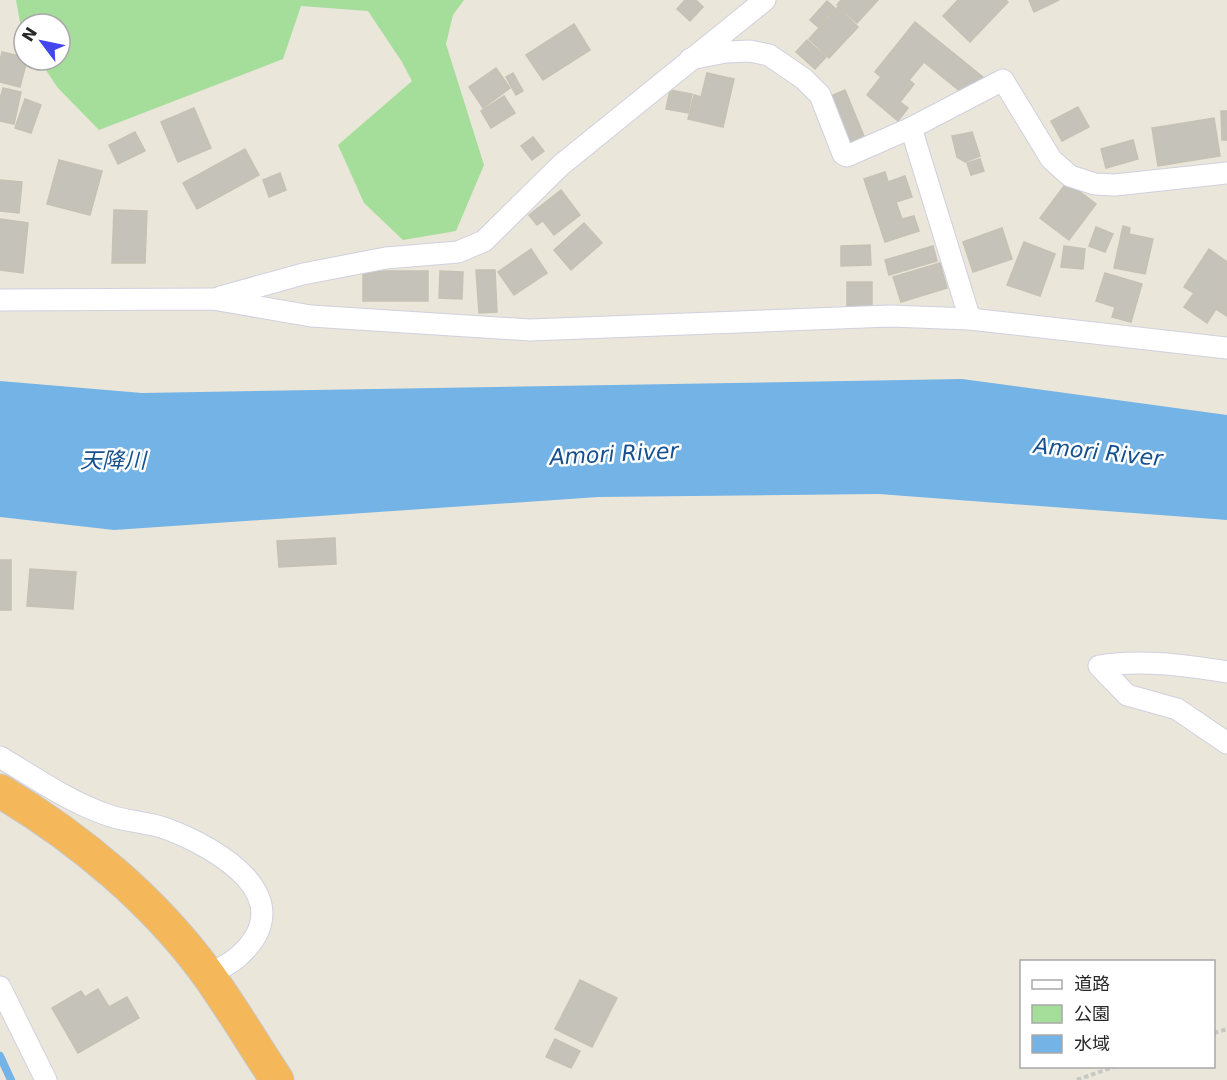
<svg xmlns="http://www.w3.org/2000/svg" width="1227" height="1080" viewBox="0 0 1227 1080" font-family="'DejaVu Sans','Noto Sans JP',sans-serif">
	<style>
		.green { fill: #a5dd9a }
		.water { fill: #73b3e6 }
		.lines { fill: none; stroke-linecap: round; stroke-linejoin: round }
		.stream { stroke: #73b3e6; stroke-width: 8 }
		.building { fill: #c5c2ba; stroke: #c5c2b4; stroke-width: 1.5 }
		.street-casing { stroke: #d0d0e0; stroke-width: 23 }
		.highway-casing { stroke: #c7c7c7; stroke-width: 35 }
		.path { stroke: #c7c7c7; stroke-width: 4; stroke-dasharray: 4.5 3; stroke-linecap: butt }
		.street { stroke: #fff; stroke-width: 21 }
		.highway { stroke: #f4b85b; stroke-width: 33 }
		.labels { text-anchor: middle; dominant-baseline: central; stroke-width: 5; stroke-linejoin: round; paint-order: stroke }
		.water-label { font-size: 22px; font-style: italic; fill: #15508f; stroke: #fff }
	</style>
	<rect width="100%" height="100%" fill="#eae6da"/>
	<path class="green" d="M 16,0 L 464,0 L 453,15 L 446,44 L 484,165 L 456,231 L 403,240 L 364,203 L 338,145 L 412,81 L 402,62 L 368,11 L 301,6 L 283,59 L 99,130 L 58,88 L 39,60 L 60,60 L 60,24 L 24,24 L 24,34 L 21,28 Z"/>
	<path class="water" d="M 962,379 L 1227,415 L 1227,520 L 879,494 L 598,497 L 114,530 L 0,517 L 0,381 L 142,393 Z"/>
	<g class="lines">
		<path class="stream" d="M 0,1056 L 11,1080"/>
	</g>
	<g class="building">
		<path d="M 685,0 L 696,0 L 703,7 L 690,21 L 677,9 Z"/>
		<path d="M 841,0 L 878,0 L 857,23 L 837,5 Z"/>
		<path d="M 958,0 L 1006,0 L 1008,2 L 970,42 L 943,16 Z"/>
		<path d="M 1029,0 L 1059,0 L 1034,12 Z"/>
		<path d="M 827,1 L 835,8 L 818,27 L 810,20 Z"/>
		<path d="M 838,7 L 858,27 L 829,58 L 809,39 Z"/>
		<path d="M 915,22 L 983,77 L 967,97 L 924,62 L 909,80 L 914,84 L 900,102 L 908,108 L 898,121 L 867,95 L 881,77 L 875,72 Z"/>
		<path d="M 574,24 L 590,50 L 543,80 L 526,55 Z"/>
		<path d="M 807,40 L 826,57 L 815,69 L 796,52 Z"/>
		<path d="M 2,52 L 24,57 L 24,60 L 27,60 L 20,87 L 0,82 L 0,61 Z"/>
		<path d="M 496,68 L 510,88 L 483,108 L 469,87 Z"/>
		<path d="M 513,73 L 523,91 L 516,95 L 506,77 Z"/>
		<path d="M 707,73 L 734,79 L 723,127 L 688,119 L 694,95 L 701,97 Z"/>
		<path d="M 3,88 L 21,92 L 14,124 L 0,121 L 0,99 Z"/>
		<path d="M 670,90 L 692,94 L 688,113 L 666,109 Z"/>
		<path d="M 845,90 L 866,141 L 850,148 L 829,97 Z"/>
		<path d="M 504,96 L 515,113 L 491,128 L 481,111 Z"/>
		<path d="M 25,99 L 41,105 L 31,133 L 15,128 Z"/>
		<path d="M 1078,107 L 1089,127 L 1062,141 L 1051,121 Z"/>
		<path d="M 194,108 L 211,148 L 178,162 L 161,122 Z"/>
		<path d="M 1221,111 L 1227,111 L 1227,140 L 1222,140 Z"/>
		<path d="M 1214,118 L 1220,156 L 1158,166 L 1152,128 Z"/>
		<path d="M 135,132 L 145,151 L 118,164 L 109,145 Z"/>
		<path d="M 972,132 L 980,156 L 965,162 L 957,157 L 952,136 Z"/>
		<path d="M 533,137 L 544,151 L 532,160 L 521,146 Z"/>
		<path d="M 1133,140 L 1138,159 L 1106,168 L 1101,149 Z"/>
		<path d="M 245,149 L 259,175 L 197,209 L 183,183 Z"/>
		<path d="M 980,159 L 984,171 L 971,175 L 967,163 Z"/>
		<path d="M 59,160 L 102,171 L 90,215 L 47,204 Z"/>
		<path d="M 885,172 L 888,182 L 905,176 L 912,197 L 896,202 L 902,219 L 914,216 L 919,231 L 885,242 L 864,179 Z"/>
		<path d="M 280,173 L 286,190 L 269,197 L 263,180 Z"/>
		<path d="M 0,180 L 22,182 L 19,213 L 0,211 Z"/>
		<path d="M 1067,182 L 1096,204 L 1069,240 L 1040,218 Z"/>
		<path d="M 561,190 L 580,215 L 554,235 L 543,221 L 537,225 L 529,215 Z"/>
		<path d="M 114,210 L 147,211 L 145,263 L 112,263 Z"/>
		<path d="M 0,219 L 28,223 L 23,273 L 0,270 Z"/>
		<path d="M 584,223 L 602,243 L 571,270 L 554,250 Z"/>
		<path d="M 1123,226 L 1130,228 L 1129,234 L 1153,239 L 1145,274 L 1114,268 Z"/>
		<path d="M 1096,227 L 1113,234 L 1105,252 L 1089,246 Z"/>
		<path d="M 1002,228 L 1012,259 L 973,272 L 963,242 Z"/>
		<path d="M 1024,242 L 1055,254 L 1040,296 L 1007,285 Z"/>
		<path d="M 870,245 L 871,265 L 841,266 L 841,246 Z"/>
		<path d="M 933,246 L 937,261 L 889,275 L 885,260 Z"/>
		<path d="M 1064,246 L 1085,249 L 1083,269 L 1061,267 Z"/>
		<path d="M 531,249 L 547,273 L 514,295 L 498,272 Z"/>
		<path d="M 1209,249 L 1227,262 L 1227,316 L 1216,309 L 1207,323 L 1184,307 L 1194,293 L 1184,287 Z"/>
		<path d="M 940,263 L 947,288 L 901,302 L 893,277 Z"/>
		<path d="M 476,270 L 495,270 L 497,312 L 479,313 Z"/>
		<rect x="363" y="271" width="65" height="30"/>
		<path d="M 440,271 L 463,272 L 462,299 L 439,298 Z"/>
		<path d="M 1105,273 L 1142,284 L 1131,322 L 1112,317 L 1115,307 L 1096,301 Z"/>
		<rect x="847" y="282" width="25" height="25"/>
		<path d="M 335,538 L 336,564 L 279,567 L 277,541 Z"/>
		<rect x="0" y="560" width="11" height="50"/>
		<path d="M 30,569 L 76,572 L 73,609 L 27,606 Z"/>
		<path d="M 580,980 L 617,998 L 592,1047 L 555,1029 Z"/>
		<path d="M 98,989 L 109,1007 L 127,997 L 139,1018 L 78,1053 L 52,1008 L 81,991 L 85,997 Z"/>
		<path d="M 555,1039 L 580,1051 L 571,1068 L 546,1057 Z"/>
	</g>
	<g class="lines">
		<defs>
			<g id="street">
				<path d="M 690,59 L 726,52 L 750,51 L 769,55 L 804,79 L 820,95 L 843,154 L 847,156 L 911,128 L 1003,80 L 1051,159 L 1070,176 L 1095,184 L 1115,185 L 1227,173"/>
				<path d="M 911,128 L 970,319"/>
				<path d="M 220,297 L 303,274 L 386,258 L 458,252 L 484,241 L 561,165 L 765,0"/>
				<path d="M 0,300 L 213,299 L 311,316 L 530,330 L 890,316 L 970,319 L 1227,348"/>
				<path d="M 1227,672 C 1185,665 1141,659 1099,666 L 1127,695 L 1177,709 L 1227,743"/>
				<path d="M 0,757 C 34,777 68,801 105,814 C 124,822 147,821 167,829 C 218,848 303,898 239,956 C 231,964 218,969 208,975"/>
				<path d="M 0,987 L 46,1080"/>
			</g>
			<path id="highway" d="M 0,791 C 79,838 155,901 209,976 C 233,1010 254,1045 277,1080"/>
		</defs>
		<use href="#street" class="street-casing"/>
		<use href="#highway" class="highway-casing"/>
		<g class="path">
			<path d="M 1214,1033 L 1227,1029"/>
			<path d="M 1077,1080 L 1116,1066"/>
		</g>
		<use href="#street" class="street"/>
		<use href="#highway" class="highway"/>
	</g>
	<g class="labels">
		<g class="water-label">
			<text transform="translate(1098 452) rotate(6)">Amori River</text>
			<text transform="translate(614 454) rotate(-3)">Amori River</text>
			<text x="113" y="460">天降川</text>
		</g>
	</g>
	<rect x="1020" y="960" width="195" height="108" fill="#ffffff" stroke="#a9a9a9" stroke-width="1.5"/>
	<rect x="1032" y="980" width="30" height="9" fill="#ffffff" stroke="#a9a9a9" stroke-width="1.5"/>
	<text x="1074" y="990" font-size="18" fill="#282828">道路</text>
	<rect x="1032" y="1005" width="30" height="18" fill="#a5dd9a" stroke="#a9a9a9" stroke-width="1.5"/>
	<text x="1074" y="1020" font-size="18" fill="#282828">公園</text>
	<rect x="1032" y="1035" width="30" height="18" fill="#73b3e6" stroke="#a9a9a9" stroke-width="1.5"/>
	<text x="1074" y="1050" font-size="18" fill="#282828">水域</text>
	<g transform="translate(42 42) rotate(302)"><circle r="28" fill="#ffffff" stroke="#a9a9a9" stroke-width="1.5"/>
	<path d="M0-4.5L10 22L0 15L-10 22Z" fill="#4345ee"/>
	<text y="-9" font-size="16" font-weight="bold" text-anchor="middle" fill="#282828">N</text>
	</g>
</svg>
